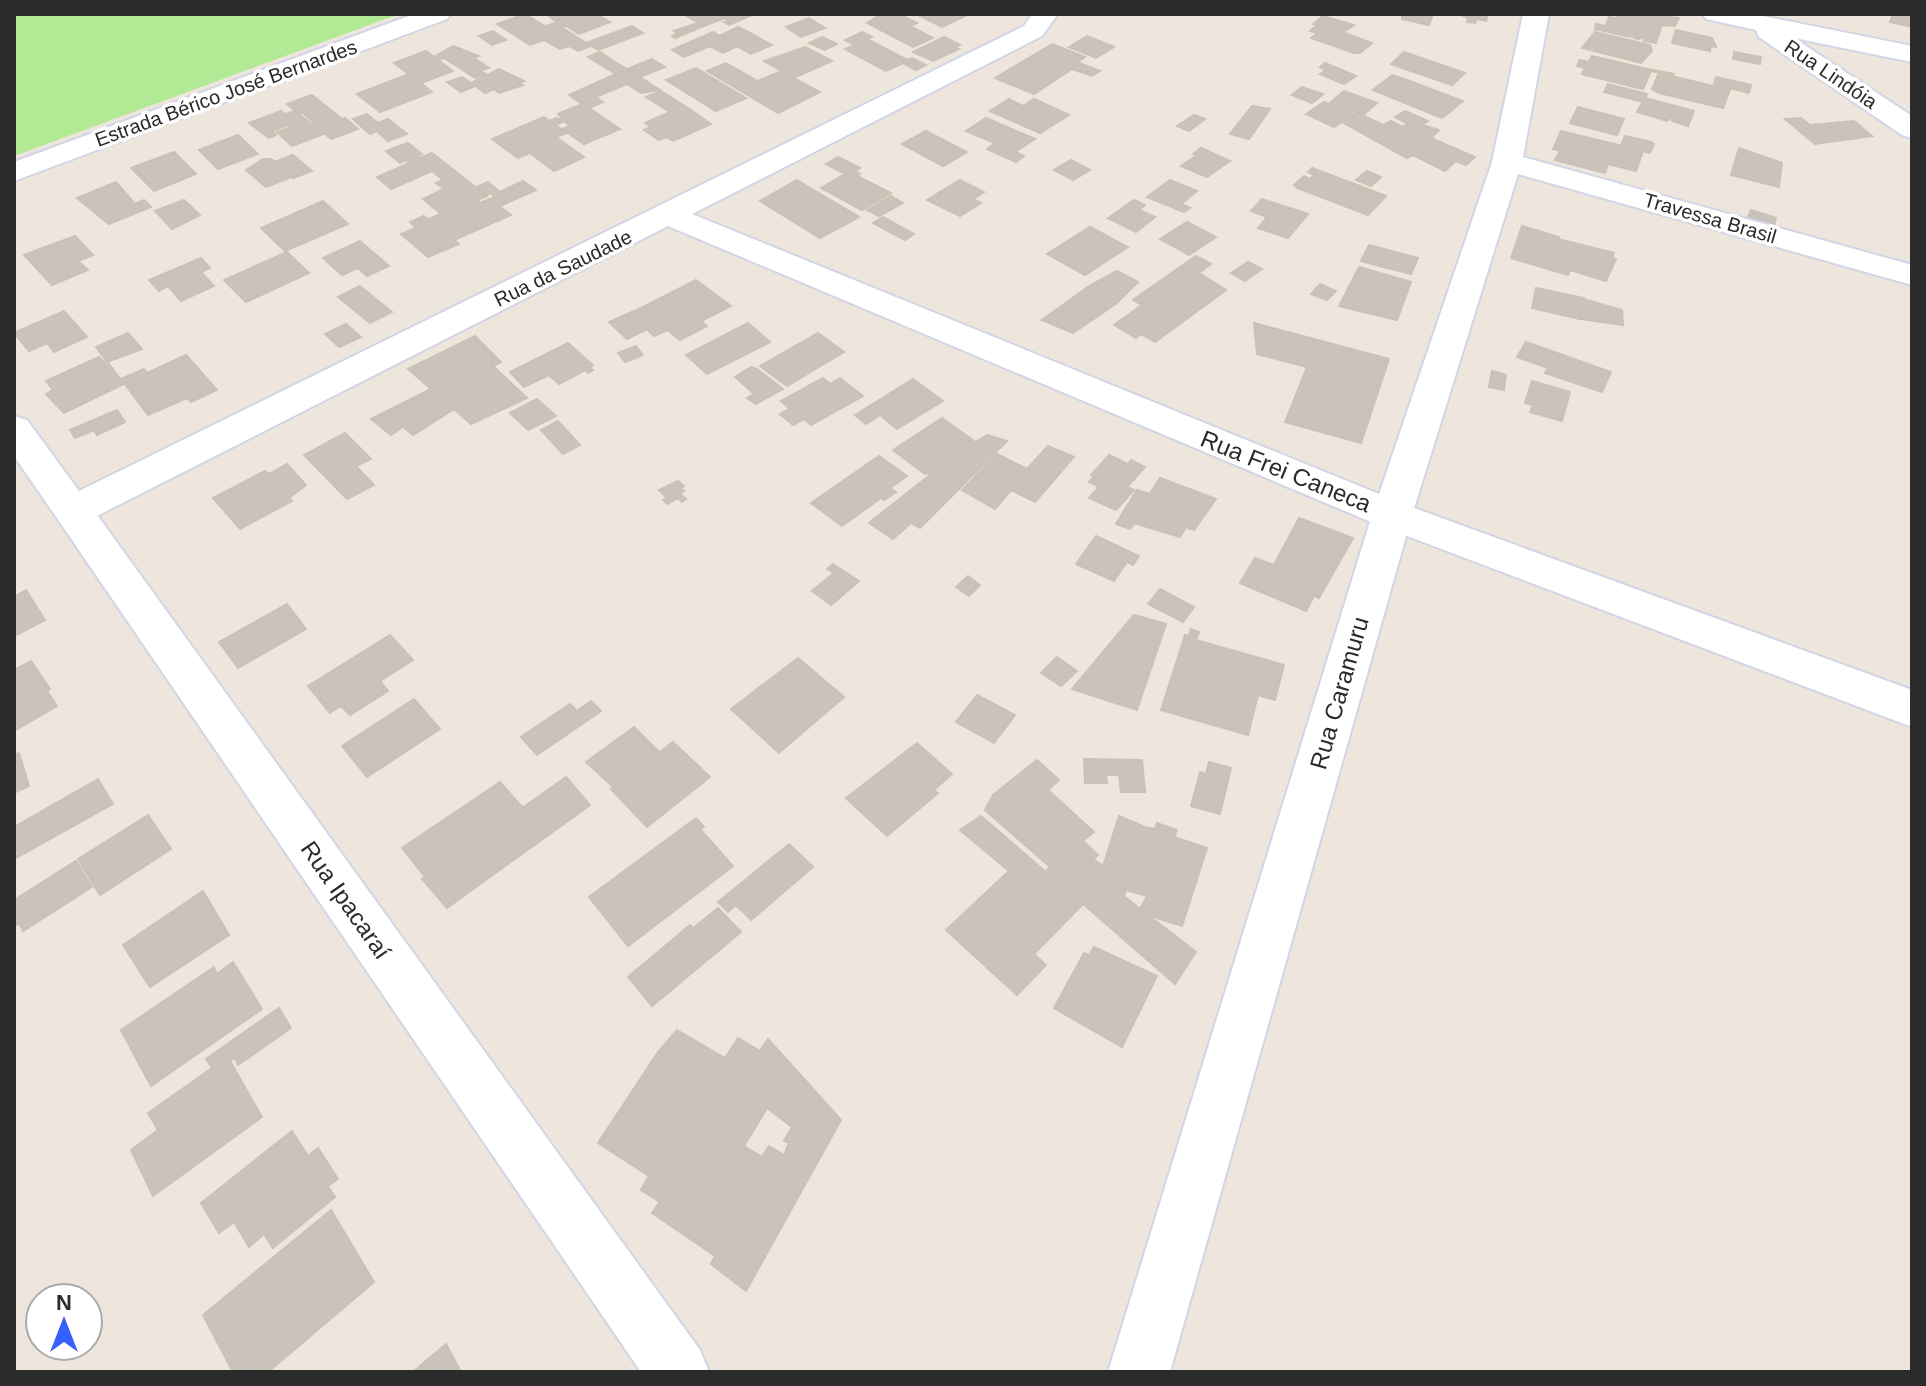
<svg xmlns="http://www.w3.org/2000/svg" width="1926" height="1386" viewBox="0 0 1926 1386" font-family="Arial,sans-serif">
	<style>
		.green { fill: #b2e994 }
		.building { fill: #c9c3bb; stroke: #c9c2b5; stroke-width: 2; fill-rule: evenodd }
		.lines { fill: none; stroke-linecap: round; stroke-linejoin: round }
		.street-casing { stroke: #d1d5e5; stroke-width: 4 }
		.secondary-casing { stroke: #d1d5e5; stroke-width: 4 }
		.street { fill: #fff; fill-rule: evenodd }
		.secondary { fill: #fff; fill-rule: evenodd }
		.labels { text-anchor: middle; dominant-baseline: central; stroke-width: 7; stroke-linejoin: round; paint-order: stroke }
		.far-street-label { font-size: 20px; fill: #2b2b2b; stroke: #fff }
		.street-label { font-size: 24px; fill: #2b2b2b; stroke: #fff }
	</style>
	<rect width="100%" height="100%" fill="#eee6dc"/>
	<path class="green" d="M 14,14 L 399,14 L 14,156 Z"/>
	<g class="building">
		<path d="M 525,14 L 545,26 L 555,23 L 591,46 L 578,51 L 569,46 L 560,49 L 544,40 L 530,45 L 497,24 Z"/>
		<path d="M 547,14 L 596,14 L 610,22 L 579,34 L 566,26 L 562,27 Z"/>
		<path d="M 683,14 L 754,14 L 729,25 L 724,22 L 729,21 L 725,18 L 704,26 Z"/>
		<path d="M 881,14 L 899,14 L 917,23 L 910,26 L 933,38 L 913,47 L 867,23 Z"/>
		<path d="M 916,14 L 960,14 L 965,16 L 942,27 Z"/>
		<path d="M 1402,14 L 1433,14 L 1429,25 L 1402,19 Z"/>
		<path d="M 1459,14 L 1488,14 L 1486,21 L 1477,19 L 1475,23 L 1467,22 L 1468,18 Z"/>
		<path d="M 1616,14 L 1647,14 L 1679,18 L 1675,26 L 1661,25 L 1617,19 Z"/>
		<path d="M 1893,14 L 1912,14 L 1912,27 L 1890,22 Z"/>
		<path d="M 1323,16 L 1354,25 L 1342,33 L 1313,24 Z"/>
		<path d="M 1609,17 L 1661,27 L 1656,43 L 1644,41 L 1645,37 L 1639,39 L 1634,38 L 1635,35 L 1630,37 L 1595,29 L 1596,24 L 1606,26 Z"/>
		<path d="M 809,18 L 825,28 L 801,37 L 786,27 Z"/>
		<path d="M 697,23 L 704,26 L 675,38 L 672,36 L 678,33 L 674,31 Z"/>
		<path d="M 632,26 L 643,33 L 598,50 L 586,43 Z"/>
		<path d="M 1316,26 L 1342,35 L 1345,33 L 1372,43 L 1360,53 L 1354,53 L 1311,38 L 1318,33 L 1310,31 Z"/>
		<path d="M 738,27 L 750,33 L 772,45 L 751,54 L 719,36 Z"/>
		<path d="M 1676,30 L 1712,38 L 1716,47 L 1711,46 L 1710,51 L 1672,43 Z"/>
		<path d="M 493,31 L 506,40 L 492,45 L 479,36 Z"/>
		<path d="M 713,32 L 738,46 L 723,53 L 710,46 L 684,57 L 672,50 Z"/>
		<path d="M 862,32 L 872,37 L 867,39 L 907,60 L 912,58 L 926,65 L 916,70 L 903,63 L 886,71 L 845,49 L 854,45 L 845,40 Z"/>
		<path d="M 1595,32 L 1650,45 L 1652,51 L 1641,63 L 1582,48 Z"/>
		<path d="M 1087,36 L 1114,47 L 1096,58 L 1069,47 Z"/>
		<path d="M 822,37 L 837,44 L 825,50 L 809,43 Z"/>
		<path d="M 944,37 L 960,45 L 955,47 L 959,49 L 933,61 L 913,52 Z"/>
		<path d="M 1052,44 L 1085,57 L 1077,62 L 1100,71 L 1092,76 L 1072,69 L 1034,94 L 995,78 Z"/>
		<path d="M 453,46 L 479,56 L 474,58 L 489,68 L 480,71 L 486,74 L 475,78 L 444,58 L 438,60 L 434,57 Z"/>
		<path d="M 805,47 L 832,61 L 794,78 L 764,61 Z"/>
		<path d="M 426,51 L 453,71 L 421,83 L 394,63 Z"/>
		<path d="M 600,52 L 620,65 L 627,69 L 616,74 L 588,57 Z"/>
		<path d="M 1404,52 L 1465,73 L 1452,85 L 1391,64 Z"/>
		<path d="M 1734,52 L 1761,57 L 1760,64 L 1733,59 Z"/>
		<path d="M 1592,56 L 1643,68 L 1674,74 L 1673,76 L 1651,71 L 1643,89 L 1582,74 L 1585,68 L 1577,66 L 1580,60 L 1589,62 Z"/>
		<path d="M 652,59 L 665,67 L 640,77 L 627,69 Z"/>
		<path d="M 726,63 L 758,81 L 781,71 L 820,92 L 778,113 L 707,71 Z"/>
		<path d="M 1325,63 L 1356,76 L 1344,84 L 1320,74 L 1326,70 L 1320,67 Z"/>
		<path d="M 696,68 L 746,98 L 716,111 L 666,80 Z"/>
		<path d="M 499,69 L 524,81 L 519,83 L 523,85 L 499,93 L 494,89 L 485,93 L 471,83 Z"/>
		<path d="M 627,69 L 660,90 L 641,93 L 627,84 L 596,97 L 582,89 Z"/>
		<path d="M 409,74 L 432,92 L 380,112 L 357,94 Z"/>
		<path d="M 1392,75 L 1407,80 L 1463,101 L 1442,118 L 1373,90 Z"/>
		<path d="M 1658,75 L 1667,75 L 1730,90 L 1723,108 L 1659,93 L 1652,89 Z"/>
		<path d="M 462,77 L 471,83 L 475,86 L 461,92 L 447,82 Z"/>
		<path d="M 1716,77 L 1751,85 L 1749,93 L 1714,84 Z"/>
		<path d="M 1608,84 L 1647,94 L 1644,102 L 1604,92 Z"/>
		<path d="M 1302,87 L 1323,94 L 1312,103 L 1292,95 Z"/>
		<path d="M 583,89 L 603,102 L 589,108 L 620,129 L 584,144 L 562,129 L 570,126 L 564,121 L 556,125 L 549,121 L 556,118 L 563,120 L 558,114 L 582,104 L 569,95 Z"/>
		<path d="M 661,91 L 691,110 L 711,124 L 673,141 L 666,137 L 659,140 L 644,130 L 651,127 L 645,123 L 670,112 L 646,97 Z"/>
		<path d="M 1344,91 L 1377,103 L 1363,115 L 1330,103 Z"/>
		<path d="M 312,95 L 342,119 L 345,118 L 358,129 L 331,139 L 303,113 L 299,114 L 287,104 Z"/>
		<path d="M 1645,98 L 1694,111 L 1688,126 L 1672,121 L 1675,115 L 1667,121 L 1637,112 Z"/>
		<path d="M 1009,99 L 1023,106 L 1034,99 L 1069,115 L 1040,133 L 990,111 Z"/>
		<path d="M 1324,102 L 1353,114 L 1334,127 L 1306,114 Z"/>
		<path d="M 1252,106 L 1270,109 L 1249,139 L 1230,134 Z"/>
		<path d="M 1578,107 L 1624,119 L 1617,135 L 1570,123 Z"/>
		<path d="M 281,111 L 285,114 L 295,111 L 324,134 L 292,146 L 277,132 L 291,127 L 288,125 L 272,131 L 276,135 L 269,138 L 249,123 Z"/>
		<path d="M 1405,111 L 1428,121 L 1422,125 L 1439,130 L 1431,138 L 1475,157 L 1466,165 L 1456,161 L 1445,171 L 1413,155 L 1407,158 L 1342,122 L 1358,113 L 1383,125 L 1391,121 L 1402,127 L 1408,124 L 1395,117 Z"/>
		<path d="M 367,114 L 378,123 L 388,119 L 407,134 L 388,141 L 377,131 L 370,134 L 353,119 Z"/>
		<path d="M 1194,115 L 1205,119 L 1189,131 L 1177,126 Z"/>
		<path d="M 544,117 L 567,133 L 556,137 L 584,157 L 554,171 L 530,153 L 518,158 L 492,139 Z"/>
		<path d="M 986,118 L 1035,139 L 1015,152 L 1024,156 L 1016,162 L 987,149 L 995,143 L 966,131 Z"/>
		<path d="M 1801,118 L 1810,125 L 1854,121 L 1872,136 L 1815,144 L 1785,119 Z"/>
		<path d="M 926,131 L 967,152 L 943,166 L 902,144 Z"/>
		<path d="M 1561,131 L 1643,151 L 1636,171 L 1608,164 L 1605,173 L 1555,160 L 1560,151 L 1553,149 Z"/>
		<path d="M 238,135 L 258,154 L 218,169 L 199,150 Z"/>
		<path d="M 1625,136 L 1651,142 L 1654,144 L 1650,153 L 1621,145 Z"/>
		<path d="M 408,143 L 422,154 L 410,163 L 406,160 L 400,163 L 386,151 Z"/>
		<path d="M 1201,148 L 1230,161 L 1207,177 L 1181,166 L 1197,155 L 1193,154 Z"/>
		<path d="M 1739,148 L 1782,163 L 1779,187 L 1731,175 Z"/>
		<path d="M 174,152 L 196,174 L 154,191 L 131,168 Z"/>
		<path d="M 432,153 L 487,196 L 477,200 L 480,203 L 490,199 L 511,215 L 454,240 L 428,219 L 441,214 L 423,199 L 444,189 L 436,183 L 443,180 L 432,171 L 391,189 L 377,177 Z"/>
		<path d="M 293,155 L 312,171 L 293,178 L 274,162 Z"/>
		<path d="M 838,157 L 860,168 L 855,171 L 860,174 L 857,176 L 891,193 L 862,210 L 821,188 L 845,174 L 826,164 Z"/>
		<path d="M 263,159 L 271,159 L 292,177 L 266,187 L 246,170 Z"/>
		<path d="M 1071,160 L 1090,170 L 1073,180 L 1054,170 Z"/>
		<path d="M 1312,168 L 1386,196 L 1368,215 L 1297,188 L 1294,185 L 1304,176 L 1310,179 L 1314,175 L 1308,172 Z"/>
		<path d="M 1367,171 L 1381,177 L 1371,186 L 1356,180 Z"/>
		<path d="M 797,180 L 859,217 L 820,238 L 760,201 Z"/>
		<path d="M 960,180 L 984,192 L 973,199 L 981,203 L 960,216 L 927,200 Z"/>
		<path d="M 1170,180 L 1197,191 L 1181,204 L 1190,208 L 1184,212 L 1147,197 Z"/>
		<path d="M 523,181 L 536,190 L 500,206 L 490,199 L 495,197 L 490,193 L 485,195 L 476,187 L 488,182 L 500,192 Z"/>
		<path d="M 116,182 L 135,204 L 144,200 L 151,207 L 109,224 L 77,198 Z"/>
		<path d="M 891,196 L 903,203 L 879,216 L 867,210 Z"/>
		<path d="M 1262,199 L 1308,214 L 1288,238 L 1258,228 L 1267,217 L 1251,211 Z"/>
		<path d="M 184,200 L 200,215 L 172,229 L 155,211 Z"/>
		<path d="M 1134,200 L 1145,205 L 1139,210 L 1155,217 L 1136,232 L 1108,218 Z"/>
		<path d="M 323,201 L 348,224 L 285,251 L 261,228 Z"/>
		<path d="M 1751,210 L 1776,218 L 1774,227 L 1747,219 Z"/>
		<path d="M 424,216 L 459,244 L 428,257 L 401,234 L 416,228 L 410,222 Z"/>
		<path d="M 883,217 L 914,234 L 905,240 L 873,223 Z"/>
		<path d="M 1187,222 L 1216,237 L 1189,255 L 1160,239 Z"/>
		<path d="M 1522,226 L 1559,237 L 1558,239 L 1614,253 L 1612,258 L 1616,259 L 1606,281 L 1570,270 L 1568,275 L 1511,258 Z"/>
		<path d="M 1090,227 L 1128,247 L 1085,275 L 1047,254 Z"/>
		<path d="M 75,236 L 93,255 L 78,261 L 88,270 L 52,285 L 24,255 Z"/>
		<path d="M 360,241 L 389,266 L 367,276 L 358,268 L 342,275 L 323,258 Z"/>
		<path d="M 1369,245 L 1418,258 L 1411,274 L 1361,261 Z"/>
		<path d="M 287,252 L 309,273 L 246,302 L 224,280 Z"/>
		<path d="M 1196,256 L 1211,264 L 1199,273 L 1226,290 L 1155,342 L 1141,334 L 1136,338 L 1114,325 L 1142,305 L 1133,300 Z"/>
		<path d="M 201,258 L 210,268 L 201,272 L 214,286 L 181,301 L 168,286 L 159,291 L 149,280 Z"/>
		<path d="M 1248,262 L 1262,269 L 1245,281 L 1231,273 Z"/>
		<path d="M 1359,267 L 1411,282 L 1397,320 L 1339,306 Z"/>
		<path d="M 1117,271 L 1138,282 L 1117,303 L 1073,333 L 1042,320 L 1089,286 Z"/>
		<path d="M 696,280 L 731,306 L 701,321 L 707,326 L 680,340 L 641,308 Z"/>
		<path d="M 1320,284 L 1336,291 L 1327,300 L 1311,294 Z"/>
		<path d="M 360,286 L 392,312 L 370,323 L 338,297 Z"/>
		<path d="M 1536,288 L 1584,298 L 1580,319 L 1532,308 Z"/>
		<path d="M 1583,299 L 1622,310 L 1623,325 L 1580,319 Z"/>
		<path d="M 641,308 L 668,330 L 654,336 L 647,329 L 627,339 L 609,322 Z"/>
		<path d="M 64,311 L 87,337 L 54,352 L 47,343 L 29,351 L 14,333 Z"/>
		<path d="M 748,323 L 770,342 L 707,374 L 686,355 Z"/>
		<path d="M 1254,323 L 1389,359 L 1361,443 L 1285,422 L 1307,367 L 1257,354 Z"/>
		<path d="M 346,324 L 361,337 L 339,347 L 325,334 Z"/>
		<path d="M 128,333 L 142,349 L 107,362 L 96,347 Z"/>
		<path d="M 818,333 L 844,352 L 787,386 L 760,366 Z"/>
		<path d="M 475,336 L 501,362 L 493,366 L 527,398 L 471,424 L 408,369 Z"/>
		<path d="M 1526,342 L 1611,372 L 1602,392 L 1545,373 L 1548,368 L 1517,357 Z"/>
		<path d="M 568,343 L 593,365 L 590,368 L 593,370 L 588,373 L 585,370 L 559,384 L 549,375 L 524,387 L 510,372 Z"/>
		<path d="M 636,346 L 643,355 L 625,362 L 618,353 Z"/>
		<path d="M 186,355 L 217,390 L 191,402 L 187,398 L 148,415 L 121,379 L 144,369 L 147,373 Z"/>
		<path d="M 99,357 L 107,365 L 109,364 L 124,384 L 64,413 L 46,394 L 53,390 L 46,381 Z"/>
		<path d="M 751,367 L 757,369 L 783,389 L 756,404 L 747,398 L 754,394 L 735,377 Z"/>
		<path d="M 1492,371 L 1506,375 L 1504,390 L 1489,387 Z"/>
		<path d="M 823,378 L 830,384 L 840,378 L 863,396 L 811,425 L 804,419 L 793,425 L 780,414 L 790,409 L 781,401 Z"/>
		<path d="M 913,379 L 943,401 L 897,429 L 880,415 L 866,424 L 855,415 Z"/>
		<path d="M 1532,381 L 1570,392 L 1562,421 L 1530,412 L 1533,405 L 1525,403 Z"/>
		<path d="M 431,389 L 454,409 L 413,435 L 403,427 L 391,435 L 371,419 Z"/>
		<path d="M 537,399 L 556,416 L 528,430 L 510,413 Z"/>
		<path d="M 117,410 L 125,422 L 97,435 L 94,430 L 75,438 L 70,430 Z"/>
		<path d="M 942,418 L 974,441 L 925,474 L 893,450 Z"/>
		<path d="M 558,421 L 580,445 L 563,454 L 541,430 Z"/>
		<path d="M 345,433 L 371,459 L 356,466 L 374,485 L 347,499 L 304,455 Z"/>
		<path d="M 987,435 L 1007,441 L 920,528 L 911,523 L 893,539 L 869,523 L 930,475 L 927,473 Z"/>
		<path d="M 1048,446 L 1074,457 L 1035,502 L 1011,490 L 995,509 L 962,490 L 997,454 L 1027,469 Z"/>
		<path d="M 1109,455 L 1128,464 L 1131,460 L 1145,467 L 1127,487 L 1134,490 L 1116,510 L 1089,498 L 1099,487 L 1089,482 L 1094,476 L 1091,475 Z"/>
		<path d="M 879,456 L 907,476 L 890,488 L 896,492 L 884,500 L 881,498 L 842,526 L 811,503 Z"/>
		<path d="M 287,464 L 306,485 L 289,498 L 292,501 L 240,529 L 213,498 L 265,471 L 269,474 Z"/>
		<path d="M 1160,478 L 1216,499 L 1194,530 L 1186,527 L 1180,537 L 1134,523 L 1130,529 L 1116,524 L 1137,490 L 1150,494 Z"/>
		<path d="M 678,481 L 684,486 L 680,488 L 684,491 L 680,494 L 686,499 L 682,502 L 678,498 L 667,504 L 663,500 L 667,498 L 659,490 Z"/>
		<path d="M 1299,518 L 1353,538 L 1319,598 L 1314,596 L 1306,611 L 1240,583 L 1255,558 L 1274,565 Z"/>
		<path d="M 1096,536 L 1139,556 L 1133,565 L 1127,562 L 1114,581 L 1076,564 Z"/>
		<path d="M 833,564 L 859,581 L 831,605 L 812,591 L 834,573 L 827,569 Z"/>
		<path d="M 968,576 L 980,585 L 969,596 L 956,587 Z"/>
		<path d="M 1160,589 L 1194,607 L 1183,622 L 1148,604 Z"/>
		<path d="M 26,590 L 45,620 L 14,636 L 14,597 Z"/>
		<path d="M 287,604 L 306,629 L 238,668 L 219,642 Z"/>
		<path d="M 1134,615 L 1166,624 L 1137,710 L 1072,689 Z"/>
		<path d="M 1191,629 L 1199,632 L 1196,640 L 1284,665 L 1275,700 L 1258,695 L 1248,735 L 1161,710 L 1185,635 L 1189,636 Z"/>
		<path d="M 390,635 L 413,660 L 380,681 L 388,691 L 350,715 L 341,706 L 330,713 L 308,686 Z"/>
		<path d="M 1057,657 L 1077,671 L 1061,686 L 1041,673 Z"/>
		<path d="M 798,658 L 844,697 L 779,753 L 731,709 Z"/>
		<path d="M 31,661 L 50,689 L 47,691 L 57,706 L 14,731 L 14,670 Z"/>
		<path d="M 977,695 L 1015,715 L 994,743 L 956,722 Z"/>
		<path d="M 414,699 L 440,729 L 367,777 L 342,746 Z"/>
		<path d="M 591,701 L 601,711 L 537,755 L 521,737 L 570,704 L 577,711 Z"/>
		<path d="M 634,727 L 659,752 L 613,787 L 586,762 Z"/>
		<path d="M 673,742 L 710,777 L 647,827 L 611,789 Z"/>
		<path d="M 917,743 L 952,774 L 934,790 L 938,793 L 887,836 L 846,798 Z"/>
		<path d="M 19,753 L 29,786 L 14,793 L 14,755 Z"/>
		<path d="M 1084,759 L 1142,760 L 1145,792 L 1121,792 L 1119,775 L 1106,775 L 1107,783 L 1085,783 Z"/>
		<path d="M 1037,760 L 1059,780 L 1048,790 L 1094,832 L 1083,841 L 1098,855 L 1093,859 L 1087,855 L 1060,884 L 1045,872 L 1050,867 L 985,810 L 993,795 Z"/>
		<path d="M 1209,762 L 1231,768 L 1220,814 L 1191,806 L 1200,772 L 1206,774 Z"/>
		<path d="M 566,777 L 590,805 L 447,908 L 422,879 Z"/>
		<path d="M 98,779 L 113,804 L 14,859 L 14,827 Z"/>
		<path d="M 500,782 L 523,808 L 425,877 L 402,848 Z"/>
		<path d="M 148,815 L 171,849 L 100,895 L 78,859 Z"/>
		<path d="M 981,816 L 1083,904 L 1034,954 L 1046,965 L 1017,995 L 946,930 L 1009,871 L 960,830 Z"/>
		<path d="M 1119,816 L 1145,827 L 1155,829 L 1157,823 L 1177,830 L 1174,837 L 1207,848 L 1182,926 L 1148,915 L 1196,952 L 1175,984 L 1060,884 L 1087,855 L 1103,866 ZM 1126,890 L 1147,896 L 1140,909 L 1124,896 Z"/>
		<path d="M 696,818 L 704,827 L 700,829 L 733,866 L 628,946 L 589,897 Z"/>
		<path d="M 789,844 L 813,867 L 751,920 L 736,905 L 728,912 L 718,902 Z"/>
		<path d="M 76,861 L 92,887 L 23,931 L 19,923 L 15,926 L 14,900 Z"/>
		<path d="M 203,891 L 229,935 L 150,987 L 123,945 Z"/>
		<path d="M 718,908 L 741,932 L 652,1006 L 628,977 L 690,925 L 693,928 Z"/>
		<path d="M 1094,947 L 1157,976 L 1122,1047 L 1054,1008 L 1084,953 L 1089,955 Z"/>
		<path d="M 233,962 L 262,1009 L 151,1086 L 121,1030 L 214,967 L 217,974 Z"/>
		<path d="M 279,1008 L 291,1028 L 238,1065 L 235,1058 L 230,1061 L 262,1117 L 153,1196 L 131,1150 L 158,1130 L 148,1113 L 212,1068 L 206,1059 Z"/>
		<path d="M 677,1030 L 725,1058 L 738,1038 L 760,1051 L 660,1202 L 641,1190 L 649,1176 L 598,1143 L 658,1052 Z"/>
		<path d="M 768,1039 L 841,1120 L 746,1291 L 711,1264 L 715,1256 L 652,1213 ZM 767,1108 L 792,1127 L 784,1141 L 789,1143 L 784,1155 L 769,1146 L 762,1157 L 744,1146 Z"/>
		<path d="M 292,1131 L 308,1156 L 318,1148 L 338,1179 L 328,1186 L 335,1197 L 273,1248 L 264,1234 L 249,1247 L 234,1222 L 219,1233 L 201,1203 Z"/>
		<path d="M 331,1210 L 374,1282 L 268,1372 L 233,1372 L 203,1315 Z"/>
		<path d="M 446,1344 L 461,1372 L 413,1372 Z"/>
	</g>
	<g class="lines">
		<defs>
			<g id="street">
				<path d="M 1523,14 L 1549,14 L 1523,157 L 1912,265 L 1912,285 L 1518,174 L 1412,515 L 1170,1372 L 1108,1372 L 1372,515 L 1492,162 Z"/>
				<path d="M 73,497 L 87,501 L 700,1350 L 709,1372 L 641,1372 L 59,521 L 54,511 L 59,501 Z"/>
			</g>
			<g id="secondary">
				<path d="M 414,14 L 451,14 L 447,19 L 14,181 L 14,162 Z"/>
				<path d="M 1032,14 L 1058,14 L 1042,36 L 692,214 L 1406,505 L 1912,690 L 1912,727 L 1378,525 L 668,226 L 87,521 L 73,525 L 59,521 L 14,456 L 14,416 L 27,420 L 79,491 L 1024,26 Z"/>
				<path d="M 1702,14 L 1753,14 L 1912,46 L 1912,62 L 1794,38 L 1912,116 L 1912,138 L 1902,135 L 1759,37 L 1756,30 L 1706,19 Z"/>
			</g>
		</defs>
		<use href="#street" class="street-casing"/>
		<use href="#secondary" class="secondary-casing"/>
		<use href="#street" class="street"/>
		<use href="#secondary" class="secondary"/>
	</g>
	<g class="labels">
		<g class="far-street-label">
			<text transform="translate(1831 74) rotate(34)">Rua Lindóia</text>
			<text transform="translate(226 93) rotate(-20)">Estrada Bérico José Bernardes</text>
			<text transform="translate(1710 218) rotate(16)">Travessa Brasil</text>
			<text transform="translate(563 268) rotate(-26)">Rua da Saudade</text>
		</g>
		<g class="street-label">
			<text transform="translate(1286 471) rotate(22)">Rua Frei Caneca</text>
			<text transform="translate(1339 693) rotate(-74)">Rua Caramuru</text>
			<text transform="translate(346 900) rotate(55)">Rua Ipacaraí</text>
		</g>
	</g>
	<rect width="1926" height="1386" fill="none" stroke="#2b2b2b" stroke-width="32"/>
	<g transform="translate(64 1322)"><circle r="38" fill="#ffffff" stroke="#aaaaaa" stroke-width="2"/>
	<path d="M0-6L14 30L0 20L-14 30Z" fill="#3860ff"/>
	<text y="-12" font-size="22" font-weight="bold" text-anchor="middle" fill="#2b2b2b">N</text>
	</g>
</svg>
